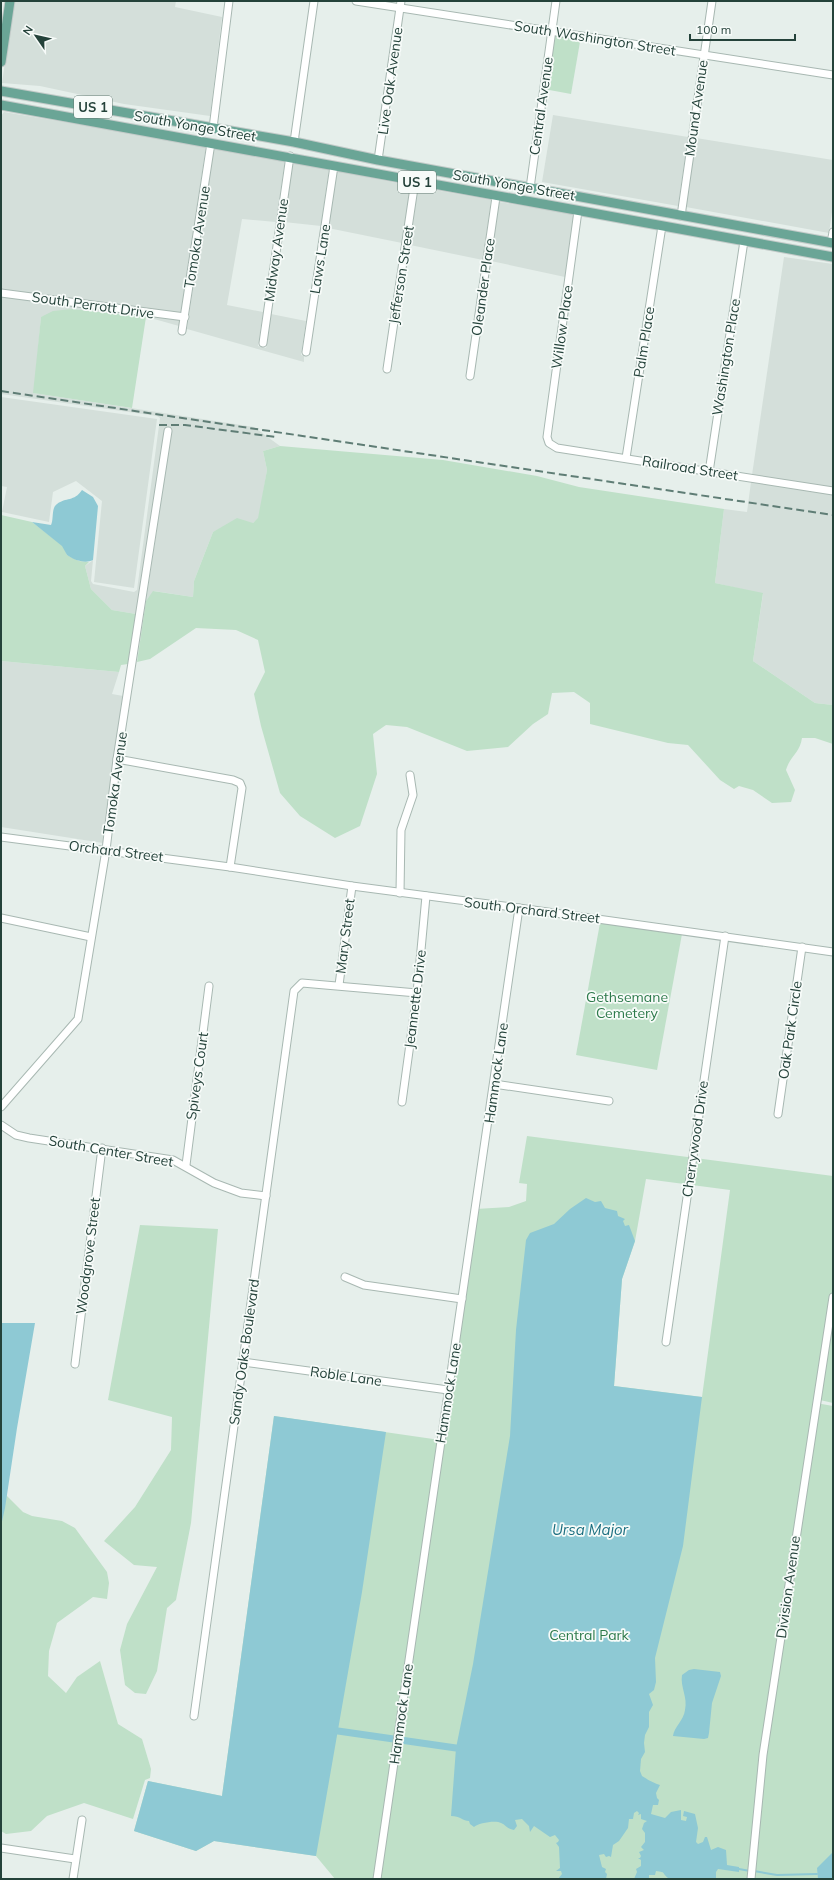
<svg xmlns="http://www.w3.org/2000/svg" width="834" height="1880" viewBox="0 0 834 1880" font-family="Mulish,sans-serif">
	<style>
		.built { fill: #d4dfda }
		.green { fill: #bfe0c8; fill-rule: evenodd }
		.water { fill: #8ec9d4 }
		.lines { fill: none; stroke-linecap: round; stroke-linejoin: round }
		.stream { stroke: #8ec9d4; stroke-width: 2 }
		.canal { stroke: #8ec9d4; stroke-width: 7 }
		.minor-casing { stroke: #a8b8b2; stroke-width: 9 }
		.major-casing { stroke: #c2cac8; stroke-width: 11 }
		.minor { stroke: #fff; stroke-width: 7 }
		.major { stroke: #6aa596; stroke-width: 9 }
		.rail { stroke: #5f7d75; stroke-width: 2; stroke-dasharray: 8 4; stroke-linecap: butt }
		.labels { text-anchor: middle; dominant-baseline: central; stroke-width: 3.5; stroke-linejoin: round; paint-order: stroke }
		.shield { fill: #f7fbf9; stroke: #637a73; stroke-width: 1 }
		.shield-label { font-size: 13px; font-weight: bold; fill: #24423a }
		.street-label { font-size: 14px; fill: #24423a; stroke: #f7fbf9 }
		.park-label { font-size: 14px; fill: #2d7a4b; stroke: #f7fbf9 }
		.water-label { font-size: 15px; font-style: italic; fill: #1c6f80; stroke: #f7fbf9 }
	</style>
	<rect width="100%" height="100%" fill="#e6efeb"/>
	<g class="built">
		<path d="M 14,1 L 176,1 L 175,7 L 222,17 L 210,116 L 124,104 L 40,86 L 2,83 Z"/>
		<path d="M 4,112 L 206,146 L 181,313 L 1,289 L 1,116 Z"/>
		<path d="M 553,115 L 688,137 L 678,206 L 542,182 Z"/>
		<path d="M 696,138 L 833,160 L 833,205 L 829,233 L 686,207 Z"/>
		<path d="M 214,147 L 285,160 L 276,222 L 242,219 L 227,305 L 263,312 L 258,346 L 266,348 L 271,314 L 306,321 L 301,355 L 304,356 L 304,362 L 187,329 Z"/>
		<path d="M 293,161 L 329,169 L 321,226 L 284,222 Z"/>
		<path d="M 337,171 L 411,186 L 402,243 L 328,228 Z"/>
		<path d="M 418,187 L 491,200 L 483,260 L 410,245 Z"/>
		<path d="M 499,202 L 574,214 L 565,277 L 491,261 Z"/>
		<path d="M 784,257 L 833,264 L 833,487 L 752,475 Z"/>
		<path d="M 1,296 L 180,320 L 179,326 L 147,317 L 72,309 L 41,317 L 34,393 L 254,427 L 280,446 L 263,451 L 267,470 L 259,518 L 253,523 L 213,532 L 194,581 L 193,597 L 154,591 L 146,601 L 172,429 L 165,427 L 136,614 L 112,610 L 91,589 L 85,566 L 93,560 L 91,581 L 93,584 L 134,592 L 137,590 L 160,418 L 157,416 L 1,394 Z"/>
		<path d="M 1,397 L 157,419 L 134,588 L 94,582 L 102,501 L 76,481 L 53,492 L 49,522 L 2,512 L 7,487 L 1,486 Z"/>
		<path d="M 751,482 L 833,494 L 833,705 L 815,703 L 753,661 L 763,594 L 715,583 L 724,509 L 747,512 Z"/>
		<path d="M 1,661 L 119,672 L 112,694 L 123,696 L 114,755 L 103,843 L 1,827 Z"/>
	</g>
	<g class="green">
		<path d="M 552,31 L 581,36 L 571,94 L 544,89 Z"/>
		<path d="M 72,309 L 146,317 L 132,408 L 33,393 L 41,317 L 53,311 Z"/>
		<path d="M 280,446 L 443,460 L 537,476 L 579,487 L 724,509 L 715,583 L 763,593 L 753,661 L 815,703 L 833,705 L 833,744 L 815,738 L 802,738 C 800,753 790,756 786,770 L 795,790 L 791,802 L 772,803 L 753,790 L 739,786 L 734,789 L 720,780 L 688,745 L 668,743 L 590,724 L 590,703 L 574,692 L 552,693 L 548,714 L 533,724 L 508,747 L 467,751 L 407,727 L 386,725 L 373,734 L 377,774 L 360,826 L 335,838 L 300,816 L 280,793 L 261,726 L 254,694 L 265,672 L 258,640 L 236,630 L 196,628 L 150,659 L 137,662 L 146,601 L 153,591 L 193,597 L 194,581 L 213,532 L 237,518 L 253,523 L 258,518 L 267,470 L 263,451 Z"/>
		<path d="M 1,515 L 32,522 L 63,546 L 67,555 L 79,561 L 89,562 L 85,566 L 91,589 L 112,610 L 136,614 L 128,664 L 121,665 L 119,672 L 1,661 Z"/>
		<path d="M 600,923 L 682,934 L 657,1070 L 576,1055 Z"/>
		<path d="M 527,1136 L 833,1176 L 833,1298 L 816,1403 L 833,1406 L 833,1879 L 335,1879 L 316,1856 L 214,1841 L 196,1851 L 134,1831 L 148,1781 L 222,1796 L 274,1416 L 440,1440 L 476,1209 L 509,1207 L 526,1201 L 527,1184 L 519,1183 ZM 646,1179 L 730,1190 L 702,1397 L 614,1386 L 622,1279 L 635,1241 Z"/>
		<path d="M 140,1225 L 218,1229 L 191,1523 L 176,1600 L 167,1608 L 157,1671 L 146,1694 L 135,1693 L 125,1685 L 120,1650 L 127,1624 L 157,1567 L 134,1565 L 104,1541 L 135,1507 L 171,1450 L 172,1417 L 108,1400 Z"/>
		<path d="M 833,1320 L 833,1403 L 820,1400 Z"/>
		<path d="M 6,1495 L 23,1512 L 32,1516 L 62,1521 L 75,1528 L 107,1572 L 109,1583 L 107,1599 L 93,1597 L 57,1623 L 49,1651 L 48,1676 L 66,1693 L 77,1677 L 100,1661 L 118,1724 L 142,1739 L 151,1769 L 150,1778 L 145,1780 L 133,1819 L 84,1803 L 47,1816 L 31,1831 L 6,1834 L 1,1831 L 1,1526 Z"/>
	</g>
	<g class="water">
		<path d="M 82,490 L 93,497 L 98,506 L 93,560 C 85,564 74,560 67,555 L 62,546 L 32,522 L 51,525 C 54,519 51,508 57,504 C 66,497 74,502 82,490 Z"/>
		<path d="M 586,1198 L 595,1202 L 601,1201 L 605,1208 L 617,1211 L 618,1216 L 625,1219 L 623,1221 L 625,1226 L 629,1225 L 635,1241 L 622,1279 L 614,1386 L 702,1397 L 683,1546 L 655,1658 L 656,1682 L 654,1690 L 649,1694 L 653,1705 L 649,1712 L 649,1727 L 645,1735 L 644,1743 L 645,1752 L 641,1759 L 640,1771 L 642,1776 C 648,1780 654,1783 660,1785 L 656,1793 L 657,1798 L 659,1800 L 658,1805 L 653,1805 L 651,1814 L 665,1818 L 671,1812 L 681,1810 L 681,1820 L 686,1821 L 687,1817 L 683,1816 L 684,1811 L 695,1814 L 698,1828 L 696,1842 L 698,1844 L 703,1842 L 705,1837 L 707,1837 L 711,1850 L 718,1847 L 726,1850 L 727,1865 L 739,1867 L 739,1872 L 718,1869 L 716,1872 L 716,1879 L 669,1879 C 660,1871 667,1873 656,1871 L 655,1875 L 649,1875 L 649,1879 L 634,1879 L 637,1872 L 636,1869 L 641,1866 L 641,1860 L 638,1858 L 640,1858 L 641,1856 L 639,1852 L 644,1850 L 641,1847 L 645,1842 L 645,1833 L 642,1829 L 644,1823 L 647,1821 L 641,1819 L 641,1814 L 638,1815 L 639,1813 L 637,1811 L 634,1813 L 633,1819 L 629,1819 L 628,1828 L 619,1841 L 613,1845 L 611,1857 L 609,1856 L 606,1857 L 604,1854 L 599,1855 L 602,1867 L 606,1869 L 605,1872 L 607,1874 L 606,1879 L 558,1879 L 562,1874 L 561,1871 L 556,1871 L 560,1868 L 559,1847 L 556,1843 L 558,1842 L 559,1840 L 555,1835 L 550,1837 L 534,1826 L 530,1832 L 529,1826 L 522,1819 L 515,1820 L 517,1826 L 514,1830 C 507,1829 506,1825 501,1823 C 496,1820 478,1823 474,1827 L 470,1824 L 469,1821 C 463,1821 460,1816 451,1816 L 456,1748 L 473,1664 L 510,1436 L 516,1330 L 526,1240 L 530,1233 L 554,1224 L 570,1209 Z"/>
		<path d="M 1,1323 L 35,1323 L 17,1428 L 5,1508 L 1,1526 Z"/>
		<path d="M 274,1416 L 386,1432 L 362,1592 L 316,1856 L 214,1841 L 196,1851 L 134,1831 L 148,1781 L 222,1796 Z"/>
		<path d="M 694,1669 L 720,1672 L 721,1676 L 712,1703 L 709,1733 L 708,1738 L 704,1739 L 673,1736 C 674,1727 684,1720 685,1710 C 688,1697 680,1687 682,1675 L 689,1670 Z"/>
		<path d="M 833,1852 L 833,1879 L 818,1879 L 817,1868 Z"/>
	</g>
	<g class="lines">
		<g class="stream">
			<path d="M 739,1869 L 750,1871"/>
			<path d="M 754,1871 L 777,1875 L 817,1874"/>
		</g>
		<path class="canal" d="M 338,1731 L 456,1748"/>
		<defs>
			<g id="minor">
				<path d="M 356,1 L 833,75"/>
				<path d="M 213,128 L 229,1"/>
				<path d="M 294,142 L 314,1"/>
				<path d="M 378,160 L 401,1"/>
				<path d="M 530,188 L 556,1"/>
				<path d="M 578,211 L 547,437 L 549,443 L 557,448 L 833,491"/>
				<path d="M 681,216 L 712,1"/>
				<path d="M 831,243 L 833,232"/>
				<path d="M 1,293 L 185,317"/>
				<path d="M 182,331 L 211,143"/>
				<path d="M 263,343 L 290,156"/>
				<path d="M 306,352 L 334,166"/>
				<path d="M 387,369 L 415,181"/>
				<path d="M 470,376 L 496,197"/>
				<path d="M 626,458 L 662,226"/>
				<path d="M 709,472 L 744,241"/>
				<path d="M 117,759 L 233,780 L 240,783 L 242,788 L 230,867"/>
				<path d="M 1,837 L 230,867 L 352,886 L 519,908 L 833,952"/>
				<path d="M 400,893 L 401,830 L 413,795 L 410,775"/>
				<path d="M 1,918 L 91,937"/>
				<path d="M 339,985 L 352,886"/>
				<path d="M 494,1084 L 609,1101"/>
				<path d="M 402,1102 L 417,993 L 426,896"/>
				<path d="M 1,1107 L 78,1019 L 106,850 L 117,759 L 168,431"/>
				<path d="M 778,1114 L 802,947"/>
				<path d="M 1,1125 L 16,1135 L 29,1138 L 173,1160 L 214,1183 L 241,1193 L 266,1196"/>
				<path d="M 186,1165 L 209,986"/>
				<path d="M 345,1277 L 364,1285 L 462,1299"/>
				<path d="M 666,1342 L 725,936"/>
				<path d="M 243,1362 L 448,1390"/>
				<path d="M 75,1364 L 102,1148"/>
				<path d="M 194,1716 L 294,991 L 302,983 L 417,993"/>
				<path d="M 1,1848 L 75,1859"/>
				<path d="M 73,1879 L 82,1820"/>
				<path d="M 377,1879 L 519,908"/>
				<path d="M 751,1879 L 763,1755 L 833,1297"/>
			</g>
			<g id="major">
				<path d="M 1,62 L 10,1"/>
				<path d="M 1,91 L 294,142 L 378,160 L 833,243"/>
				<path d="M 1,105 L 833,257"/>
			</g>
		</defs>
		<use href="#minor" class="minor-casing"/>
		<use href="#major" class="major-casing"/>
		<use href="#minor" class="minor"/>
		<use href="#major" class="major"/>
		<g class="rail">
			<path d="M 1,391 L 833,515"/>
			<path d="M 159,425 L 185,425 L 276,437"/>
		</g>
	</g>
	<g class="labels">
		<g class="shield">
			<rect x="74" y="96" width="38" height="22" rx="3"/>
			<rect x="398" y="171" width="38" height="22" rx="3"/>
		</g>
		<g class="shield-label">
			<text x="93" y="107">US 1</text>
			<text x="417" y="182">US 1</text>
		</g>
		<g class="street-label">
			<text transform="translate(595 38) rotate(9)">South Washington Street</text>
			<text transform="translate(390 81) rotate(-82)">Live Oak Avenue</text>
			<text transform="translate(541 106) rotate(-82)">Central Avenue</text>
			<text transform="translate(696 108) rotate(-82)">Mound Avenue</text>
			<text transform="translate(195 126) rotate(10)">South Yonge Street</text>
			<text transform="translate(514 185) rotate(10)">South Yonge Street</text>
			<text transform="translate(197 237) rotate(-81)">Tomoka Avenue</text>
			<text transform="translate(276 250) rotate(-82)">Midway Avenue</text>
			<text transform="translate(320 259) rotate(-81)">Laws Lane</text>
			<text transform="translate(401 275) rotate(-81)">Jefferson Street</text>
			<text transform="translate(483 287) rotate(-82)">Oleander Place</text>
			<text transform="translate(93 305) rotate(8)">South Perrott Drive</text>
			<text transform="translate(562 327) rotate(-82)">Willow Place</text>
			<text transform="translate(644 342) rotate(-81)">Palm Place</text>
			<text transform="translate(726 357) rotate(-81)">Washington Place</text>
			<text transform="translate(690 468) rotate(9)">Railroad Street</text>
			<text transform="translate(115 783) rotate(-82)">Tomoka Avenue</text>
			<text transform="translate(116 851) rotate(7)">Orchard Street</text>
			<text transform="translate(532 910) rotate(7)">South Orchard Street</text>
			<text transform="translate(345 936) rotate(-83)">Mary Street</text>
			<text transform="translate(415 999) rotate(-83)">Jeannette Drive</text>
			<text transform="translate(790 1030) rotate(-82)">Oak Park Circle</text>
			<text transform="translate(496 1073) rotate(-82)">Hammock Lane</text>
			<text transform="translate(197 1076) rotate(-82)">Spiveys Court</text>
			<text transform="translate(695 1139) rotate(-82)">Cherrywood Drive</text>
			<text transform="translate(111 1151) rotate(10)">South Center Street</text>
			<text transform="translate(88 1256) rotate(-83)">Woodgrove Street</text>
			<text transform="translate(244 1352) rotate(-82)">Sandy Oaks Boulevard</text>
			<text transform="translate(346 1376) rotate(8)">Roble Lane</text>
			<text transform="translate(448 1393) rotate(-81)">Hammock Lane</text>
			<text transform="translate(788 1587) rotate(-82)">Division Avenue</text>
			<text transform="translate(401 1714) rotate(-82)">Hammock Lane</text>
		</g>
		<g class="park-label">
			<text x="627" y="997">Gethsemane<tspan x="627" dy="16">Cemetery</tspan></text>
			<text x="589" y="1635">Central Park</text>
		</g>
		<g class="water-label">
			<text x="590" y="1529">Ursa Major</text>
		</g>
	</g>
	<rect width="834" height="1880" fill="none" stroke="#24423a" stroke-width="4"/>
	<g transform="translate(36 36) rotate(304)" stroke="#f7fbf9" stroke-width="3" paint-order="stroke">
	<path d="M0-3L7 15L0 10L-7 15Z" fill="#24423a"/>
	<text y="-6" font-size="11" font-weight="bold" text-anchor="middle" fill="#24423a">N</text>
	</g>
	<path d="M690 34v6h105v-6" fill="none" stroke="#24423a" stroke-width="2"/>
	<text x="696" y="34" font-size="12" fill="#24423a" stroke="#f7fbf9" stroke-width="3" paint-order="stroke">100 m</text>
</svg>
